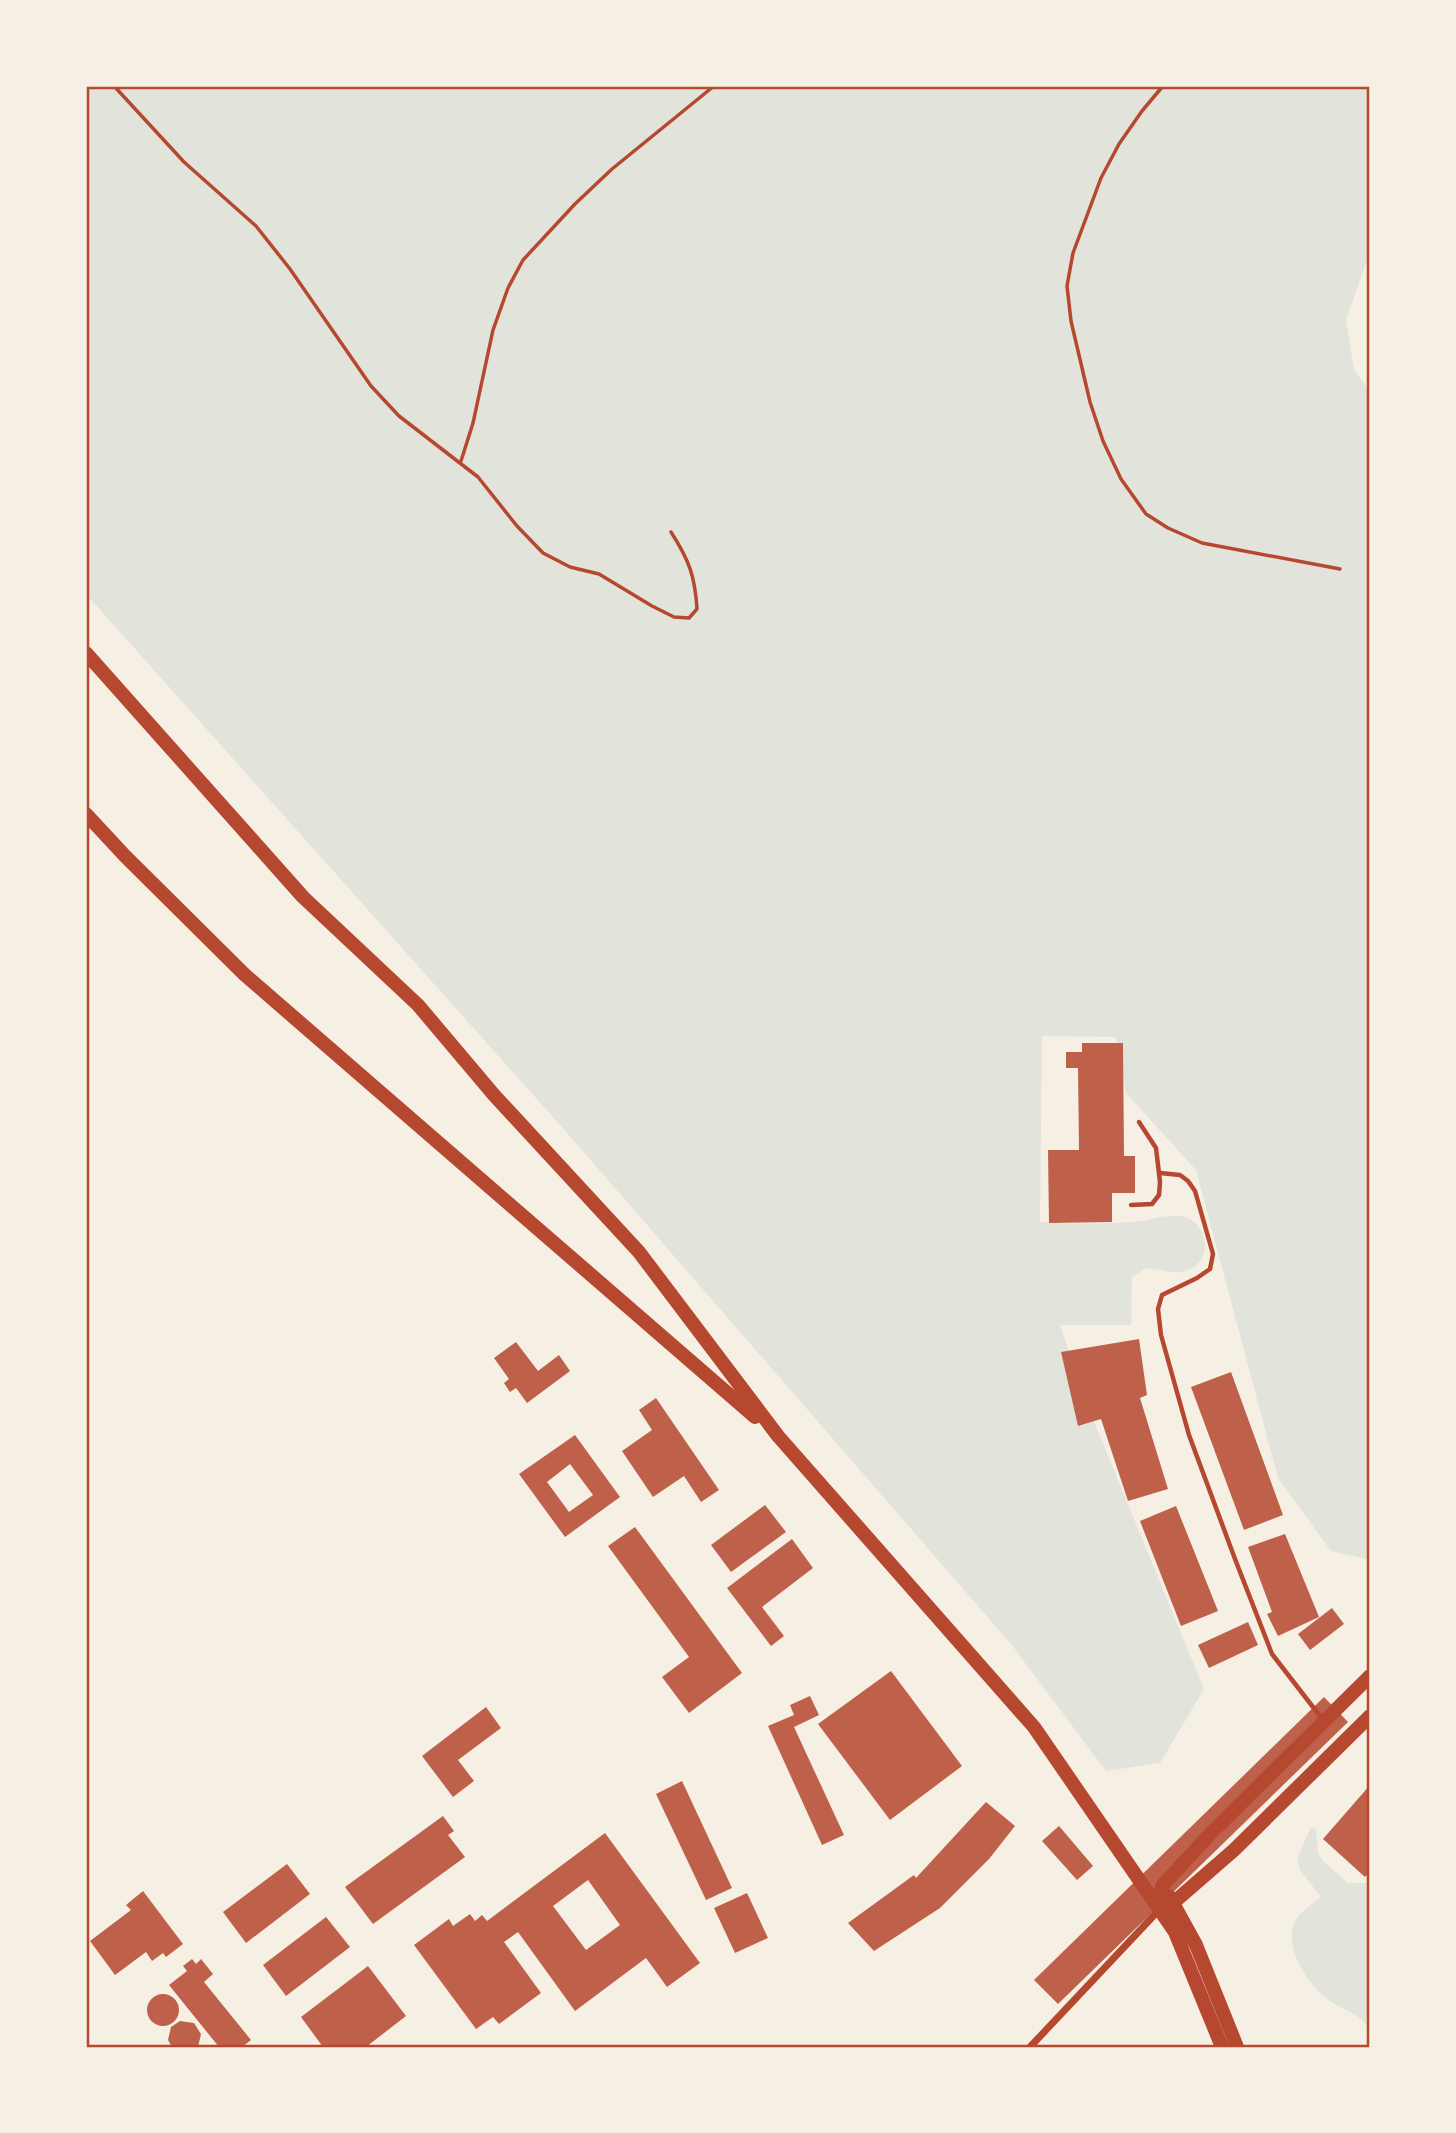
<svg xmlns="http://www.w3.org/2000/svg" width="1456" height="2133" viewBox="0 0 1456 2133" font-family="Rubik,sans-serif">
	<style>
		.green { fill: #e2e4dc }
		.building { fill: #bf614a; fill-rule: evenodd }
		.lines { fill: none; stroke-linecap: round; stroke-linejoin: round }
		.path { stroke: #b5482f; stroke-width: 3.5 }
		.service { stroke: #b5482f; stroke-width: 4.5 }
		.minor { stroke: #b5482f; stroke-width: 7 }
		.primary { stroke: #b5482f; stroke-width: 14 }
		.neatline { fill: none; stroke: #b5482f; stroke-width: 2.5 }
	</style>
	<rect width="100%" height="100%" fill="#f6efe4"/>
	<g class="green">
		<path d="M 86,86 L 1370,86 L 1370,252 L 1346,320 L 1354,370 L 1370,391 L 1370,1560 L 1331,1551 L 1278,1478 L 1196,1170 L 1126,1093 L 1116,1037 L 1042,1036 L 1040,1222 C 1070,1224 1101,1224 1132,1222 C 1148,1221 1163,1214 1180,1216 C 1209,1220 1216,1264 1183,1272 C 1173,1274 1157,1269 1146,1268 L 1132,1277 L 1131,1325 L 1060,1325 L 1086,1402 L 1204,1689 L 1160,1763 L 1106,1771 L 1011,1644 L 568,1134 L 86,594 Z"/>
		<path d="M 1313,1828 L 1316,1830 L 1318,1853 L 1322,1860 L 1348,1883 L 1370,1883 L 1370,2035 C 1366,2013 1342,2011 1327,1999 C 1308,1984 1284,1948 1294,1923 C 1299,1912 1312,1904 1321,1897 L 1300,1870 L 1297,1858 L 1310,1829 Z"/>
	</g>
	<g class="building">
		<path d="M 1082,1043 L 1123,1043 L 1124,1156 L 1135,1156 L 1135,1193 L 1112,1193 L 1112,1222 L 1049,1223 L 1048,1150 L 1079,1150 L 1078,1068 L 1066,1068 L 1066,1052 L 1082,1052 Z"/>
		<path d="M 1139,1339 L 1147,1395 L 1140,1398 L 1168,1489 L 1128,1501 L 1101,1419 L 1078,1426 L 1061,1352 Z"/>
		<path d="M 516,1342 L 538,1371 L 559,1355 L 570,1371 L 527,1403 L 516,1388 L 510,1392 L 504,1383 L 509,1379 L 494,1358 Z"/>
		<path d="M 1231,1372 L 1283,1515 L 1244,1530 L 1191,1387 Z"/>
		<path d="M 656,1398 L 719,1490 L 701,1502 L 684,1476 L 653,1497 L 622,1451 L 652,1430 L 639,1410 Z"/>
		<path d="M 575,1435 L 620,1497 L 565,1537 L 519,1474 ZM 570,1464 L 593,1495 L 569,1512 L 547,1482 Z"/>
		<path d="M 765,1505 L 786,1532 L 731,1572 L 711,1545 Z"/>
		<path d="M 1176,1506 L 1218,1611 L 1181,1626 L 1140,1521 Z"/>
		<path d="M 635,1527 L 742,1673 L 689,1713 L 662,1677 L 689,1657 L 608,1546 Z"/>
		<path d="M 1285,1534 L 1319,1617 L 1278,1636 L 1267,1614 L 1272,1612 L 1248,1547 Z"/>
		<path d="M 792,1539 L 813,1568 L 762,1607 L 784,1636 L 771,1646 L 727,1588 Z"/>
		<path d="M 1332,1608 L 1344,1624 L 1310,1650 L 1298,1634 Z"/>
		<path d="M 1248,1622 L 1258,1645 L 1209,1668 L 1198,1645 Z"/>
		<path d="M 891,1671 L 962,1766 L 890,1820 L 818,1724 Z"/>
		<path d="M 810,1696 L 819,1715 L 794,1727 L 844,1835 L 822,1845 L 768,1726 L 794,1715 L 790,1705 Z"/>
		<path d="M 1324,1697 L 1348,1722 L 1058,2004 L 1034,1980 Z"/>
		<path d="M 486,1707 L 501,1728 L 458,1760 L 474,1781 L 453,1797 L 422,1756 Z"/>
		<path d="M 682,1781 L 732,1888 L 706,1900 L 656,1794 Z"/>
		<path d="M 1370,1785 L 1370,1872 L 1365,1877 L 1323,1839 Z"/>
		<path d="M 986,1802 L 1015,1826 L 989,1859 L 940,1908 L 874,1951 L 848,1923 L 914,1875 L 916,1878 Z"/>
		<path d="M 443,1816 L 454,1831 L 448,1835 L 465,1857 L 373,1924 L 345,1887 Z"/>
		<path d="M 1059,1826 L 1093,1866 L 1077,1880 L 1042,1841 Z"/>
		<path d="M 605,1833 L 700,1963 L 667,1987 L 646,1958 L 575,2011 L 518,1932 L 504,1942 L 541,1993 L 499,2024 L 493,2017 L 476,2029 L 414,1945 L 449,1919 L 453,1926 L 470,1914 L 475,1921 L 482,1915 L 487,1921 ZM 588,1880 L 620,1925 L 586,1950 L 553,1906 Z"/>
		<path d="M 287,1864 L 310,1894 L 246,1943 L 223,1912 Z"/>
		<path d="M 143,1891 L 183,1944 L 166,1957 L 163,1953 L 152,1961 L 146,1952 L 115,1975 L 90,1941 L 131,1910 L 126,1905 Z"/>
		<path d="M 747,1893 L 768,1938 L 735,1953 L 714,1908 Z"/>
		<path d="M 326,1917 L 350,1947 L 286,1996 L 263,1965 Z"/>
		<path d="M 192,1959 L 196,1964 L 201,1959 L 213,1974 L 204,1982 L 251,2040 L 242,2047 L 219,2047 L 169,1985 L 187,1971 L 183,1966 Z"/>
		<path d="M 368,1966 L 406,2016 L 366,2047 L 323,2047 L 301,2017 Z"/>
		<circle cx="163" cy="2010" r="16"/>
		<path d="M 180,2021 L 194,2023 L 201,2034 L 198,2047 L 172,2047 L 168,2040 L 171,2027 Z"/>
	</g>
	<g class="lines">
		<g class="path">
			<path d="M 114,86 L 184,162 L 256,226 L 290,269 L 371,386 L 399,416 L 478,477 L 517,526 L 543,553 L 570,567 L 599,574 L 652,606 L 674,617 L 689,618 L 697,609 C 695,576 689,560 671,532"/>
			<path d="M 1163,86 L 1142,111 L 1119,144 L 1101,178 L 1073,253 L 1067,286 L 1071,321 L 1090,402 L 1103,441 L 1121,479 L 1146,514 L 1168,528 L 1202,543 L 1340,569"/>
			<path d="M 461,461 L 473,423 L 493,330 L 508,288 L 523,260 L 575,204 L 612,169 L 714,86"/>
		</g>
		<g class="service">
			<path d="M 1160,1173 L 1180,1175 L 1188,1181 L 1195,1191 L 1213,1254 L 1210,1269 L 1197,1278 L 1162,1295 L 1158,1309 L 1161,1335 L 1189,1435 L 1235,1559 L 1272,1654 L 1323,1720"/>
			<path d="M 1131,1205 L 1152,1204 L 1159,1195 L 1160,1182 L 1156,1148 L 1139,1122"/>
		</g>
		<path class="minor" d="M 1030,2047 L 1160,1909"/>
		<g class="primary">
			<path d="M 86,653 L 303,897 L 418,1005 L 494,1095 L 639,1252 L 778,1436 L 1034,1727 L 1175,1932 L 1222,2047"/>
			<path d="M 86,814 L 125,856 L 245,975 L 755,1417"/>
			<path d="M 1169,1896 L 1196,1945 L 1237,2047"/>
			<path d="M 1160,1909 L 1162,1886 L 1211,1833 L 1370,1676"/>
			<path d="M 1160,1909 L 1173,1903 L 1234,1850 L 1370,1716"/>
		</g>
	</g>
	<rect width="1456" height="2133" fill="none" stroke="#f6efe4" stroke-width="175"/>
	<rect x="88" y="88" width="1280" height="1958" class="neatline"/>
</svg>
